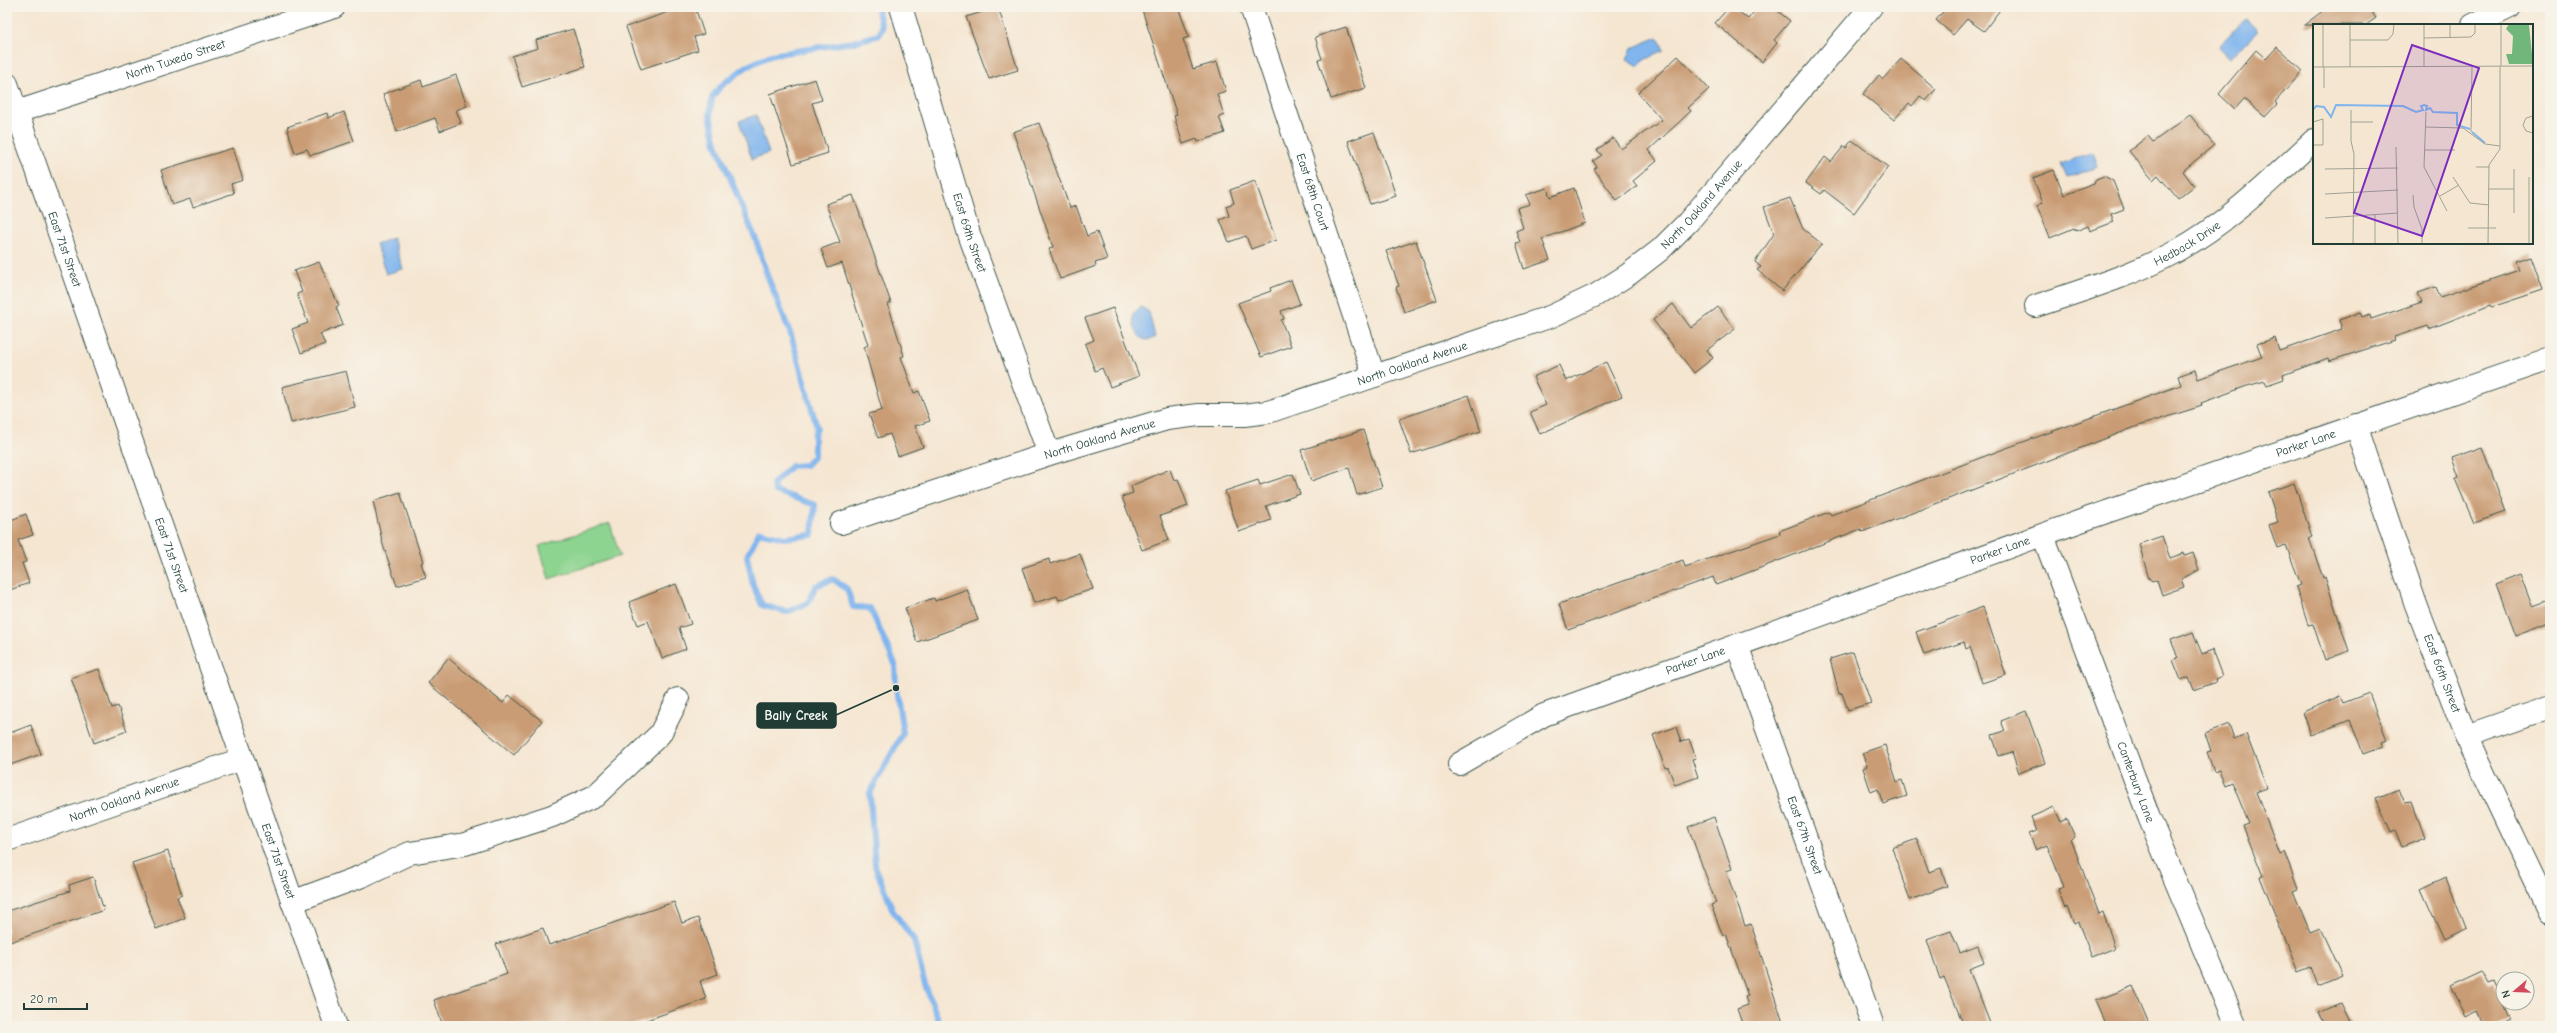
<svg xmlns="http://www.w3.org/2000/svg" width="2557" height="1033" viewBox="0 0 2557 1033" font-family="'Comic Neue',sans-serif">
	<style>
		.green { fill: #8cd48f; stroke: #568862 }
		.water { fill: #80b5ee; stroke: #507991 }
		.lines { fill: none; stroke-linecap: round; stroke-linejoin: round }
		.stream { stroke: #80b5ee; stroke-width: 6 }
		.building { fill: #c99c74 }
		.minor-casing { stroke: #3f564c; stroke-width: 24 }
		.major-casing { stroke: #3f564c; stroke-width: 24 }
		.minor { stroke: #fff; stroke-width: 22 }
		.major { stroke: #fff; stroke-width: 22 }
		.labels { text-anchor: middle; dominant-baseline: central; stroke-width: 3.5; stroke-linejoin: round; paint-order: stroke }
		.street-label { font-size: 12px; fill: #1f3d34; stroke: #f7f3e8 }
		.inset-river { fill: none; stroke: #80b5ee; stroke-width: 2 }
		.inset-road { fill: none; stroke: #9fa293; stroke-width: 1 }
		.view { fill: #7b2cbf; fill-opacity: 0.15; stroke: #7b2cbf; stroke-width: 2 }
		.inset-edge { fill: none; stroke: #1f3d34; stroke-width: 2 }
		.leader { fill: none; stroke: #1f3d34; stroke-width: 1.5 }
		.callout-dot { fill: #1f3d34; stroke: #f7f3e8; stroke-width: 1.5 }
		.callout { fill: #1f3d34; stroke: #1f3d34; stroke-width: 1.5 }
		.callout-label { font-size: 13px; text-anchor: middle; font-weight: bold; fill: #fff }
	</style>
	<rect width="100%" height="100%" fill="#f7f3e8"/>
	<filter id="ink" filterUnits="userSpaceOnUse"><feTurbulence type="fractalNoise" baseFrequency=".025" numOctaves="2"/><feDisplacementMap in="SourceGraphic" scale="8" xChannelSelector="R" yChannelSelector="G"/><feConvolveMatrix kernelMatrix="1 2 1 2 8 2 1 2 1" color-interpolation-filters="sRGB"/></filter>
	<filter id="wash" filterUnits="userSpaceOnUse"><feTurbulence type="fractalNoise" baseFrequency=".012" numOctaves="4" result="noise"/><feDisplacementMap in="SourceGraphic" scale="16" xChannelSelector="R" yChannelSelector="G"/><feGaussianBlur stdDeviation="0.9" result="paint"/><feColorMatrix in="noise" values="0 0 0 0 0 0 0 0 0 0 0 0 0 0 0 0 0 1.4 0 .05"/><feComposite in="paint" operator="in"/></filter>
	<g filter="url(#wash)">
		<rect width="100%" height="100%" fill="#f5e6d2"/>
		<path class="green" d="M 610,523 L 620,556 L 549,579 L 539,546 Z"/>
		<g class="water">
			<path d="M 2246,19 L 2258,31 L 2230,58 L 2218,46 Z"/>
			<path d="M 1658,37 L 1664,50 L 1644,60 L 1639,66 L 1627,59 L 1632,48 Z"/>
			<path d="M 756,115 L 769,153 L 752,159 L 739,121 Z"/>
			<path d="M 2093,152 L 2098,166 L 2067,178 L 2061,164 Z"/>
			<path d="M 393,238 L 403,269 L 386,274 L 376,244 Z"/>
			<path d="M 1141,307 L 1149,312 L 1155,337 C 1140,348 1132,326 1133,313 Z"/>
		</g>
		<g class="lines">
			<path class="stream" d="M 877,7 L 882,28 L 879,35 L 853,42 L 771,55 L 746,67 L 721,86 L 712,97 L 710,115 L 716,144 L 756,240 L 767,275 L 791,335 L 817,428 L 814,435 L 814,456 L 806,465 L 791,466 L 773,484 L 775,491 L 815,505 L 812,535 L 784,538 L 759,532 L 747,556 L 753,585 L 762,605 L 787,612 L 808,603 L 816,586 L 833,579 L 847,589 L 853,607 L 870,608 L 895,664 L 896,688 L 903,733 L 870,793 L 875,866 L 893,911 L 914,940 L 925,985 L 941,1026"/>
		</g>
		<g id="blocks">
			<g class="building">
				<path d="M 669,7 L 695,7 L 704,34 L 694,37 L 698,50 L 641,69 L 626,27 L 671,11 Z"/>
				<path d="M 998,7 L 1018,70 L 989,79 L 966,17 Z"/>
				<path d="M 1141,7 L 1178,7 L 1189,37 L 1183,39 L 1193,69 L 1217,62 L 1226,91 L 1217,94 L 1224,115 L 1219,117 L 1225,133 L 1198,142 L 1197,139 L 1183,144 L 1174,116 L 1177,115 Z"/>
				<path d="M 1729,7 L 1733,7 L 1748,19 L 1758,7 L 1773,7 L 1790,21 L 1774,40 L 1777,43 L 1762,62 L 1715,23 Z"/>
				<path d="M 1947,7 L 2002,7 L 1984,31 L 1967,19 L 1953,35 L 1936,20 Z"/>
				<path d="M 2328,7 L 2368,7 L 2376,18 L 2366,25 L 2304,25 Z"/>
				<path d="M 1346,27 L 1366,88 L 1331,99 L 1318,60 L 1322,59 L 1315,37 Z"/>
				<path d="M 573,29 L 585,67 L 522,87 L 512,56 L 538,48 L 536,40 Z"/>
				<path d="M 2277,47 L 2303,71 L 2275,102 L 2277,104 L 2265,117 L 2244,99 L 2235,109 L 2219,94 L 2256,50 L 2266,59 Z"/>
				<path d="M 1678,56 L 1709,89 L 1688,108 L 1691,111 L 1649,150 L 1657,161 L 1633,181 L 1637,186 L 1617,201 L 1594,169 L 1597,167 L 1593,161 L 1602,155 L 1597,150 L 1613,138 L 1621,149 L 1662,120 L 1638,93 Z"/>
				<path d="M 1901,59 L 1936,89 L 1926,101 L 1920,96 L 1912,106 L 1909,103 L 1894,120 L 1863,94 L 1879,75 L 1883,79 Z"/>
				<path d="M 456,75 L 467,106 L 456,110 L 461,123 L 440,131 L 435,118 L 397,132 L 383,94 L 421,80 L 423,87 Z"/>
				<path d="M 815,79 L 822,100 L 812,103 L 828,153 L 793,164 L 770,94 Z"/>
				<path d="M 344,112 L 354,141 L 319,153 L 310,155 L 307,149 L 295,153 L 287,127 L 327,113 L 328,118 Z"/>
				<path d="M 2190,115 L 2214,145 L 2183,171 L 2194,186 L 2178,199 L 2158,175 L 2153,180 L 2129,151 L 2148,136 L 2153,142 Z"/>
				<path d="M 1039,123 L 1070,208 L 1076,206 L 1087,236 L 1097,232 L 1107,259 L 1095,263 L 1096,266 L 1060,279 L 1049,249 L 1053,247 L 1013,132 Z"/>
				<path d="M 1374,132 L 1396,196 L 1370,204 L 1348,141 Z"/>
				<path d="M 1852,140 L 1888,167 L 1854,213 L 1824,190 L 1821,194 L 1806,183 L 1825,157 L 1831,162 L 1844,146 L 1846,148 Z"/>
				<path d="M 233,148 L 243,180 L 231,184 L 234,193 L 193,207 L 190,199 L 172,205 L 161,170 Z"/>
				<path d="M 2054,170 L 2064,195 L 2094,184 L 2096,179 L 2104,176 L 2113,181 L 2124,209 L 2111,214 L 2114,222 L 2090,231 L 2088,226 L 2076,231 L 2074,228 L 2050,238 L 2037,206 L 2043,203 L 2033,178 Z"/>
				<path d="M 1255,181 L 1276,240 L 1251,249 L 1246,236 L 1229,242 L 1220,220 L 1229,216 L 1226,206 L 1234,203 L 1230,190 Z"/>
				<path d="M 1547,188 L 1550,197 L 1574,188 L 1585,223 L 1542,239 L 1550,260 L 1524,269 L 1516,243 L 1520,242 L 1516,231 L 1523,228 L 1517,208 L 1530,204 L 1526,195 Z"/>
				<path d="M 853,195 L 891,303 L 888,304 L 904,356 L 901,357 L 914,393 L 919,391 L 930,421 L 915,426 L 923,447 L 898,456 L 890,434 L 878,438 L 869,414 L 882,410 L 864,347 L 868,345 L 842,263 L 828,268 L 821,249 L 840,242 L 826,204 Z"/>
				<path d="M 1790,198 L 1803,229 L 1822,244 L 1782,291 L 1757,270 L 1761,267 L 1755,262 L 1774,234 L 1764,207 Z"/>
				<path d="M 1416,241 L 1437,300 L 1404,312 L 1396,287 L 1399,286 L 1386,251 Z"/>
				<path d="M 2531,256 L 2543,290 L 2492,307 L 2491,305 L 2429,329 L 2428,326 L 2394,337 L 2395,340 L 2329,361 L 2328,358 L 2283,375 L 2284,379 L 2267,385 L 2265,381 L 2247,386 L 2201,403 L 2202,406 L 2138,426 L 1912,513 L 1862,532 L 1861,529 L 1716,585 L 1713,577 L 1568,630 L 1559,604 L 1683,560 L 1685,567 L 1780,534 L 1779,531 L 1829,512 L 1831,515 L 2001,450 L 2181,385 L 2178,376 L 2195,370 L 2198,379 L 2262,357 L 2257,344 L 2275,338 L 2279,351 L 2342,329 L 2339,320 L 2361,312 L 2363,317 L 2370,314 L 2371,319 L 2422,302 L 2418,293 L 2436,287 L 2440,297 L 2519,270 L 2515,261 Z"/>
				<path d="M 319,262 L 339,306 L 336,307 L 343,325 L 320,334 L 325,344 L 301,353 L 292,329 L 308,323 L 297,294 L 302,292 L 294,271 Z"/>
				<path d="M 1291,280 L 1300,304 L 1281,311 L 1284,319 L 1281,320 L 1291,346 L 1261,357 L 1238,303 L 1271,291 L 1270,288 Z"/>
				<path d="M 1673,304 L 1691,328 L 1718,307 L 1735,329 L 1707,350 L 1713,358 L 1694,373 L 1653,320 Z"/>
				<path d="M 1113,308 L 1139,376 L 1110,387 L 1102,368 L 1095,371 L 1085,344 L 1094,340 L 1085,318 Z"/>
				<path d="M 1606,362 L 1622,396 L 1540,434 L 1530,412 L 1546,405 L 1533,377 L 1559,365 L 1566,381 Z"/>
				<path d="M 346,371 L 355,407 L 291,423 L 282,387 Z"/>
				<path d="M 1469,395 L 1481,431 L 1411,454 L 1399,419 Z"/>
				<path d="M 1363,430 L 1382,487 L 1357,495 L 1349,468 L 1311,481 L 1301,450 Z"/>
				<path d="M 2482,447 L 2506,512 L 2474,523 L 2455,479 L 2459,477 L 2452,458 Z"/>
				<path d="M 1170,469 L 1174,480 L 1178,479 L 1188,506 L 1160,516 L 1169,540 L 1142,550 L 1122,497 L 1133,493 L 1131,486 Z"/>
				<path d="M 1293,474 L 1300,494 L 1266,506 L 1271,520 L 1239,532 L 1225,491 L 1258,480 L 1260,485 Z"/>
				<path d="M 2294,483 L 2312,537 L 2309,538 L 2323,578 L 2325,577 L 2349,651 L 2325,660 L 2313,624 L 2308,625 L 2296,587 L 2301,585 L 2286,545 L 2277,548 L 2269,525 L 2278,522 L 2268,492 Z"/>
				<path d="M 400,492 L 423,562 L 421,563 L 426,577 L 397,586 L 383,545 L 373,501 Z"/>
				<path d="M 26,514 L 33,535 L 18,540 L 26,562 L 22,563 L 29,583 L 7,591 L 7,515 L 11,520 Z"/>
				<path d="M 2162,536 L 2170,558 L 2184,553 L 2185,556 L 2193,553 L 2199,570 L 2181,579 L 2184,587 L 2162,595 L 2157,580 L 2152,582 L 2149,579 L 2139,544 Z"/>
				<path d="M 1080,554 L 1093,589 L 1059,600 L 1057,596 L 1034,603 L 1022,568 L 1049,559 L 1050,564 Z"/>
				<path d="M 2521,574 L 2533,606 L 2550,600 L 2550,622 L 2515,635 L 2496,584 Z"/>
				<path d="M 676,584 L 691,624 L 679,628 L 686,649 L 662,658 L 648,621 L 638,625 L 629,602 Z"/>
				<path d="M 967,589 L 978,620 L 917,642 L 905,608 L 934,598 L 935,601 Z"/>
				<path d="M 1983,607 L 2006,675 L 1982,683 L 1970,647 L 1966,649 L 1964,642 L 1924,655 L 1916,632 Z"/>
				<path d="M 2193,632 L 2202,654 L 2212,650 L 2222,676 L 2215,679 L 2216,682 L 2194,690 L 2189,677 L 2181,680 L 2173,660 L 2178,658 L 2171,640 Z"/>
				<path d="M 1853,652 L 1871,703 L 1848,710 L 1842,693 L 1839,694 L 1830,659 Z"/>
				<path d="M 448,658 L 503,703 L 509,695 L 542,721 L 514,755 L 428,683 Z"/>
				<path d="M 99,669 L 112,708 L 118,706 L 127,731 L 94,743 L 71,678 Z"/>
				<path d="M 2369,693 L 2387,740 L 2381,742 L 2382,747 L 2363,754 L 2350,720 L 2311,735 L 2303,712 L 2340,696 L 2343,703 Z"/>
				<path d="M 2026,711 L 2045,763 L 2019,773 L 2012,752 L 1999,756 L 1992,735 L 2005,731 L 2001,721 Z"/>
				<path d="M 2229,724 L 2234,739 L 2246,734 L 2267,788 L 2256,792 L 2280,854 L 2284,852 L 2298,889 L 2293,891 L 2310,932 L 2320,928 L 2342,976 L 2318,986 L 2311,967 L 2298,972 L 2260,877 L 2263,876 L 2243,826 L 2249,824 L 2232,782 L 2225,785 L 2219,770 L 2214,772 L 2207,752 L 2211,751 L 2205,733 Z"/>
				<path d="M 31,725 L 41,754 L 7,766 L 7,734 Z"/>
				<path d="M 1676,727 L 1681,742 L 1689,739 L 1696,758 L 1692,759 L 1698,777 L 1675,785 L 1668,767 L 1665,768 L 1653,735 Z"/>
				<path d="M 1885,745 L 1897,782 L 1902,780 L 1907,796 L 1883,804 L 1878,789 L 1871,792 L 1863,768 L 1867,766 L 1862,753 Z"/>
				<path d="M 2399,789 L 2405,803 L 2412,802 L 2425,838 L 2402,847 L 2395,830 L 2391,832 L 2376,798 Z"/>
				<path d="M 2054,807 L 2061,822 L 2067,819 L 2075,837 L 2071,839 L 2078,858 L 2099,914 L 2103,912 L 2115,948 L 2092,957 L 2078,922 L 2074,924 L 2067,907 L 2065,908 L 2058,889 L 2064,887 L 2047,845 L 2036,850 L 2029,834 L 2037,831 L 2031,817 Z"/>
				<path d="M 1714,817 L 1732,869 L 1726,871 L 1745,926 L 1751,924 L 1784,1026 L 1743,1026 L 1737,1009 L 1748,1005 L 1745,997 L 1748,996 L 1726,934 L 1723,936 L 1711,905 L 1716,903 L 1688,827 Z"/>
				<path d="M 1917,839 L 1929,872 L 1941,868 L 1947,886 L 1910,900 L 1892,848 Z"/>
				<path d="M 168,851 L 182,895 L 177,897 L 185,918 L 156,929 L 132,863 Z"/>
				<path d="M 93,877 L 104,910 L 7,943 L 7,911 L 70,891 L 69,885 Z"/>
				<path d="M 2446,877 L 2466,929 L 2444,940 L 2421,889 Z"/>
				<path d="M 674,902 L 682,923 L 698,918 L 718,974 L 700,981 L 706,999 L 630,1026 L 443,1026 L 434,1000 L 507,974 L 496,944 L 543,928 L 549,945 Z"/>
				<path d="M 1951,931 L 1960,953 L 1978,946 L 1984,963 L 1969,969 L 1991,1026 L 1964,1026 L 1944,977 L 1940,979 L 1927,940 Z"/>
				<path d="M 2482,972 L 2489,985 L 2494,983 L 2510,1020 L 2498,1026 L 2485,1026 L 2477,1010 L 2465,1016 L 2450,987 Z"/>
				<path d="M 2133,986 L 2150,1026 L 2106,1026 L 2095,1001 Z"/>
				<path d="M 2340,1003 L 2351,1026 L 2324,1026 L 2318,1013 Z"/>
			</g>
		</g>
	</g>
	<g filter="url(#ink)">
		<use href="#blocks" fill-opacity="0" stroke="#3f564c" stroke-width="1"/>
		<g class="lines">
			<defs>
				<g id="minor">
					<path id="s1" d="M 901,7 L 969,234 L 1049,454"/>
					<path id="s2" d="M 1251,7 L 1374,376"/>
					<path d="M 2473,25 L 2510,7"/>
					<path id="s3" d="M 17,112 L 334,7"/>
					<path id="s4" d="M 2036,306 C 2083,290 2131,276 2175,252 C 2228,223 2270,181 2314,140"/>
					<path id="s5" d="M 2356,425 L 2415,602 L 2466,736 L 2550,913"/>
					<path id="s6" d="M 841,523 L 1049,454 L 1167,419 L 1199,415 L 1244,415 L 1268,412 L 1552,316 L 1596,295 L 1629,274 L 1660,250 L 1688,222 L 1871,7"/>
					<path id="s7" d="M 2043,535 L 2149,817 L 2236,1026"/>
					<path id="s8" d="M 1737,645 L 1873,1026"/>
					<path d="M 2466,736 L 2550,707"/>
					<path id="s9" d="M 1459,764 L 1544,715 L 2089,518 L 2550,359"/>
					<path id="s10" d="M 7,840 L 242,759"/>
					<path d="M 292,902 L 362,876 L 410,853 L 465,844 L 552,816 L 595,796 L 660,734 L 678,699"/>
				</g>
				<g id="major">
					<path id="s11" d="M 7,84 L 336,1026"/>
				</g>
			</defs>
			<use href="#minor" class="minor-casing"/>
			<use href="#major" class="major-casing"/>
			<use href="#minor" class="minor"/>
			<use href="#major" class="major"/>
		</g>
	</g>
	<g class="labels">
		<g class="street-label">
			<text stroke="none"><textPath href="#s3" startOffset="167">North Tuxedo Street</textPath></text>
			<text stroke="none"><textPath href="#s2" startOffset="195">East 68th Court</textPath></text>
			<text stroke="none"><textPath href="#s6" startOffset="932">North Oakland Avenue</textPath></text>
			<text stroke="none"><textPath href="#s1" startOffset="236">East 69th Street</textPath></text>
			<text stroke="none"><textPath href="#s4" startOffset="164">Hedback Drive</textPath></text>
			<text stroke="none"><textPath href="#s11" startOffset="175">East 71st Street</textPath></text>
			<text stroke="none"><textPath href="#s6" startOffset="596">North Oakland Avenue</textPath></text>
			<text stroke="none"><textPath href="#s6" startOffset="272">North Oakland Avenue</textPath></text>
			<text stroke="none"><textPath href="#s9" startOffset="907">Parker Lane</textPath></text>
			<text stroke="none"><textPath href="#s9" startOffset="583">Parker Lane</textPath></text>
			<text stroke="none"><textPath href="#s11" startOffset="499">East 71st Street</textPath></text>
			<text stroke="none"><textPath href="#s9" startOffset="259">Parker Lane</textPath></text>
			<text stroke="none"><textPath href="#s5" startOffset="263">East 66th Street</textPath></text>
			<text stroke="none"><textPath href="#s7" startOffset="264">Canterbury Lane</textPath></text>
			<text stroke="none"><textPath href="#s10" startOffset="124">North Oakland Avenue</textPath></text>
			<text stroke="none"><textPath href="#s8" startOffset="202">East 67th Street</textPath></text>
			<text stroke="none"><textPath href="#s11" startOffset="823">East 71st Street</textPath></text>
		</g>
	</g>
	<g transform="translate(2313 24)">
		<rect width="220" height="220" fill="#f5e6d2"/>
		<path d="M 196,0 L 216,1 L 220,40 L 196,40 L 193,30 L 199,30 L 200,12 L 193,5 Z" fill="#71b67a"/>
		<path class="inset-river" d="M 0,86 L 3,82 L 11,83 L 18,93 L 23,81 L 90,82 L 103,88 L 110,86 L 108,82 L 111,81 L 114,82 L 113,86 L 117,84 L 120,88 L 144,89 L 144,101 L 157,105M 159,108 L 172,119"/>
		<path class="inset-road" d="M 10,0 L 10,43M 37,0 L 37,43M 111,0 L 111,43M 137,0 L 137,14M 111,14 L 158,13 L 162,9 L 162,0M 37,16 L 75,16 L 80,10 L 81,0M 188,42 L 188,0M 0,43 L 220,42M 11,43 L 11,64M 38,86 L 38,117 L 41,130 L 40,220M 113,88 L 111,143 L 134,187M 220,92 L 213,94 L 210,101 L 213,107 L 220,109M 0,98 L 10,95 L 10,121 L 0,121M 38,98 L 60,98M 113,103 L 150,104 L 172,120 L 187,122M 158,108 L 159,43M 83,123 L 85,220M 111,126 L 142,126M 163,143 L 176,143M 12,145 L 85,144M 201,145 L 201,189M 140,153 L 157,179 L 176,181M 216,153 L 216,220M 176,165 L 201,165M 12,170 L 85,166M 100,171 L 101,183 L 109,205 L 109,220M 127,172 L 146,161M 62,190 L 62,220M 12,194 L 85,189M 155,204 L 183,204M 175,220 L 176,141 L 187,125 L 187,43"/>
		<path class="view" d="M 99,21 L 166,44 L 109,212 L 41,189 Z"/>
		<rect width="220" height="220" class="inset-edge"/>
	</g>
	<path class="leader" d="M896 688L836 715"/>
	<circle class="callout-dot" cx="896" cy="688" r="4"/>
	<rect class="callout" x="757" y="703" width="79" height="25" rx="4"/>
	<g class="callout-label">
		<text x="796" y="720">Baily Creek</text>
	</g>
	<rect width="2557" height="1033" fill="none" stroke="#f7f3e8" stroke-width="24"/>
	<g transform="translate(2515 991) rotate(251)"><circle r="19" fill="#f7f3e8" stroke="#a1aaa0"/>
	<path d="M0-3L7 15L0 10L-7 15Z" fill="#d1495b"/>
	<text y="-6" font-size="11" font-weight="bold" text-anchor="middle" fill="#1f3d34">N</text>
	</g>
	<path d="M24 1003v6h63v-6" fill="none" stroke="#1f3d34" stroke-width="2"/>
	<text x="30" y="1003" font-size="12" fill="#1f3d34" stroke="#f7f3e8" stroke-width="3" paint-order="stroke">20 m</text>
</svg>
